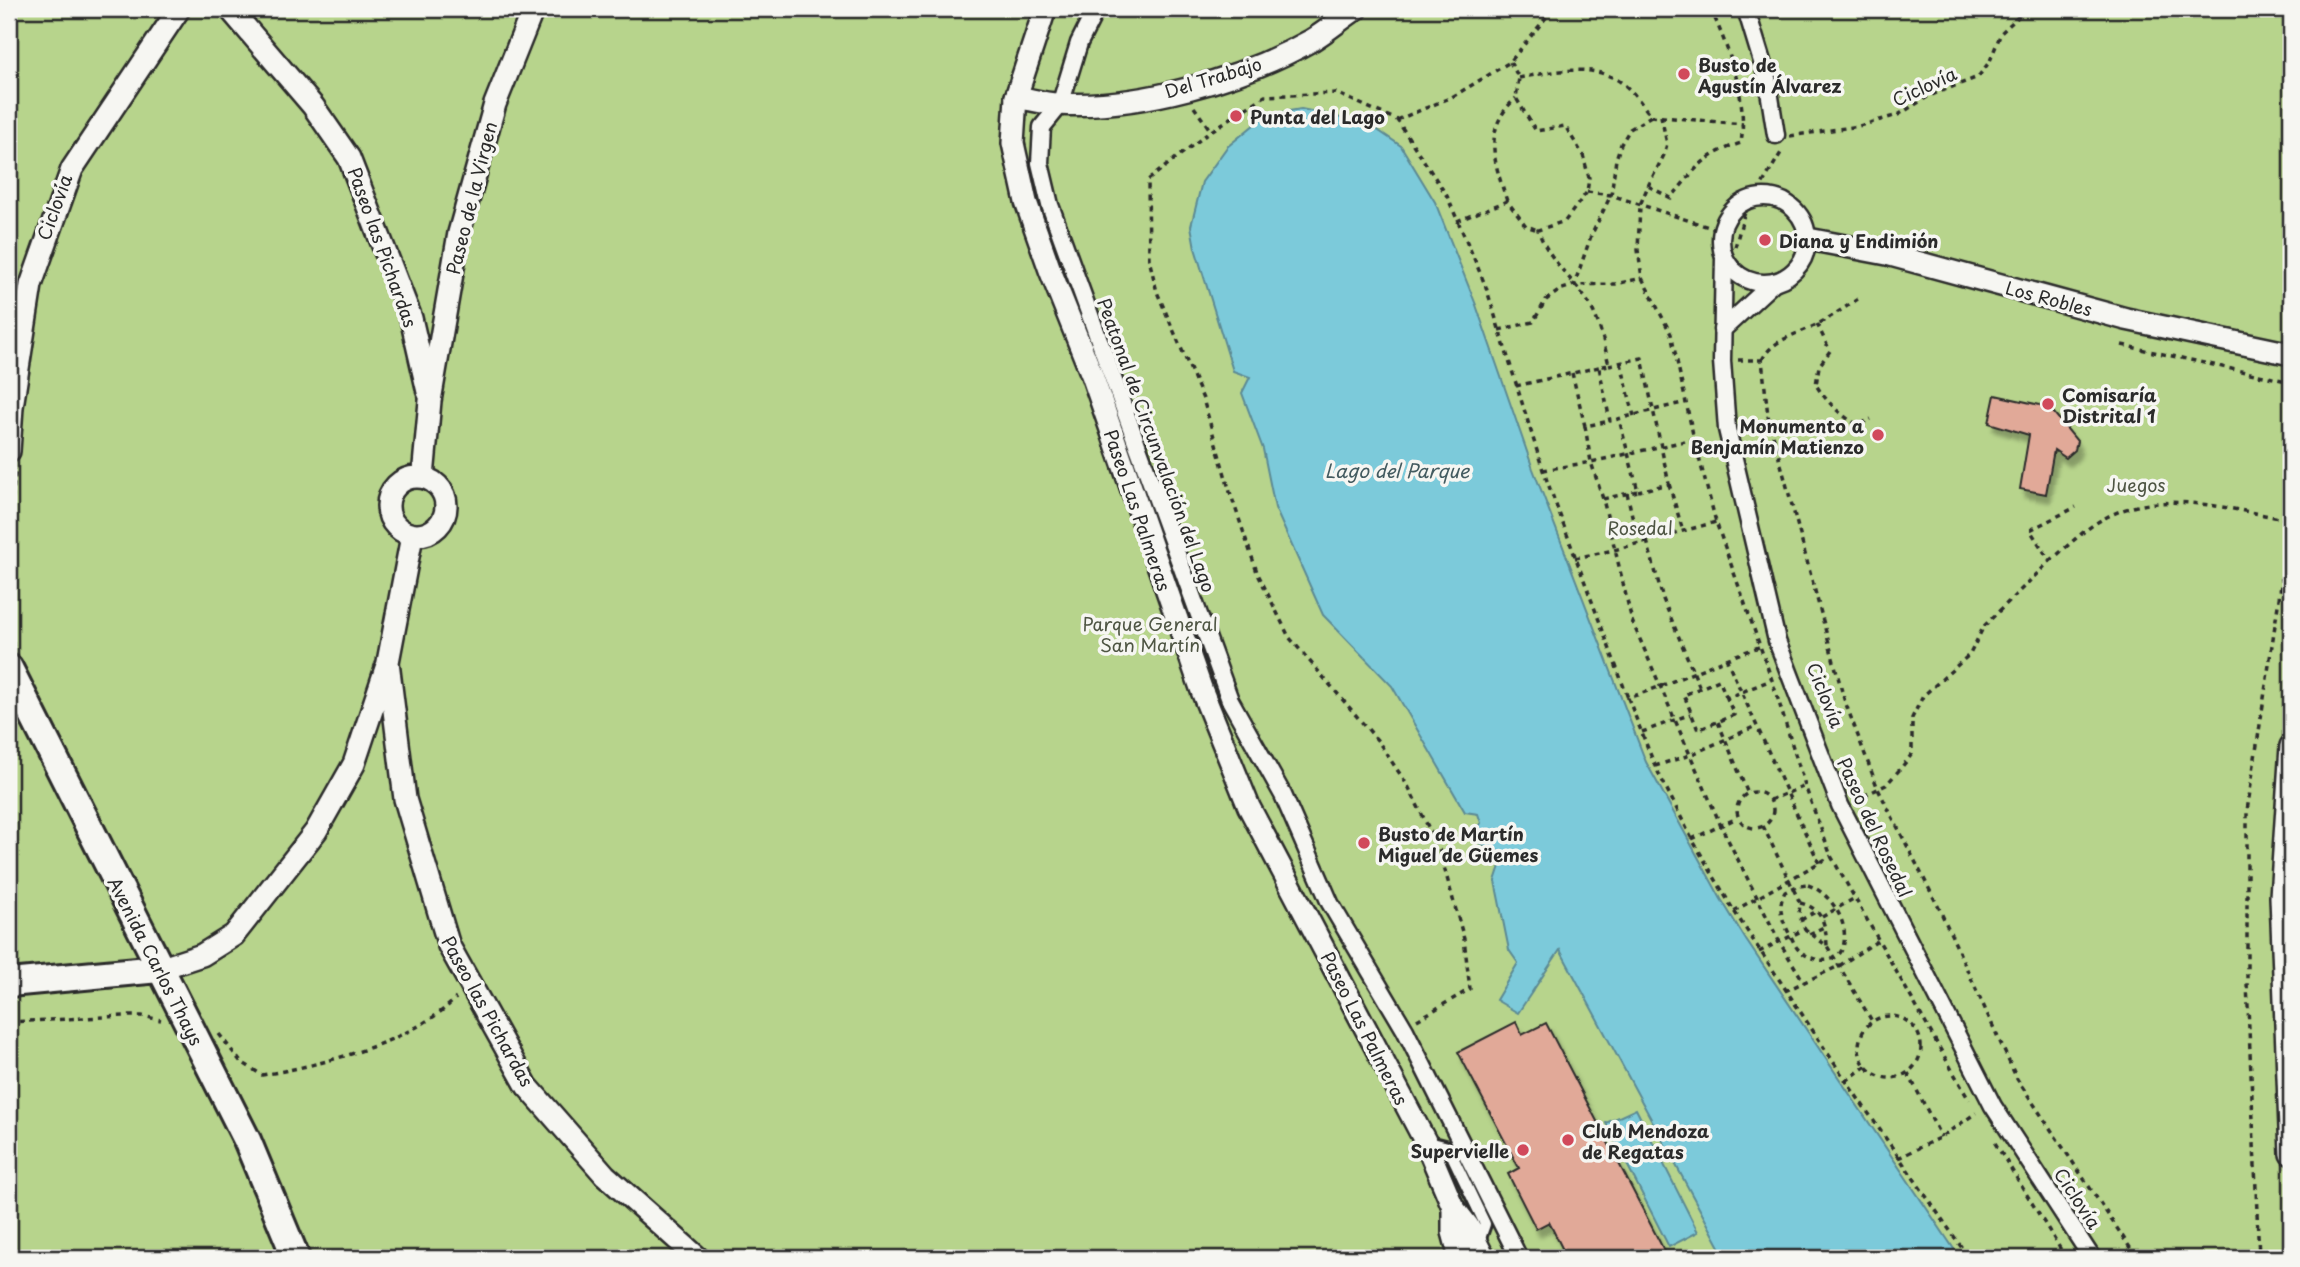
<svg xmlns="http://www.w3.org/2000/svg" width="2300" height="1267" viewBox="0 0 2300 1267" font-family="'Playpen Sans',sans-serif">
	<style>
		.green { fill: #b7d48c; stroke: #71805c; stroke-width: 2 }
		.water { fill: #7ccada; stroke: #5c8a94; stroke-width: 2 }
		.building { fill: #e1a998; stroke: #2b2b2b; stroke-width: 2; filter: url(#shadow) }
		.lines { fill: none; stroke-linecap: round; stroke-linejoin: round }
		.service-casing { stroke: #2b2b2b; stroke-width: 16 }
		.pedestrian-casing { stroke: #2b2b2b; stroke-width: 21 }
		.minor-casing { stroke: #2b2b2b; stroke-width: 26 }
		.tertiary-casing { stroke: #2b2b2b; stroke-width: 32 }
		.path { stroke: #2b2b2b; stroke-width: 3.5; stroke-dasharray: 5 5; stroke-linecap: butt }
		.service { stroke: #f6f6f2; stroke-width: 10 }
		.pedestrian { stroke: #f6f6f2; stroke-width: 16 }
		.minor { stroke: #f6f6f2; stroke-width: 21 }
		.tertiary { stroke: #f6f6f2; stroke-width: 26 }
		.poi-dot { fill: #d1495b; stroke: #f6f6f2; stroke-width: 2.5 }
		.labels { text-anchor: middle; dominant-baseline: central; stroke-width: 7; stroke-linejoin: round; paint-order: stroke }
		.poi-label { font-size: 18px; font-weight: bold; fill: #2b2b2b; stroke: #f6f6f2; text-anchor: start }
		.street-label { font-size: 18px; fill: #2b2b2b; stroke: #f6f6f2 }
		.park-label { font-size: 18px; fill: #4e5543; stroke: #f6f6f2 }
		.water-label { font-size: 19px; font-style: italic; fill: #435b60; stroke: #f6f6f2 }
	</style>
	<defs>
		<filter id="shadow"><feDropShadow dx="4.5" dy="8" stdDeviation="2" flood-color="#0004"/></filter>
	</defs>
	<rect width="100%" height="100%" fill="#f0dfd7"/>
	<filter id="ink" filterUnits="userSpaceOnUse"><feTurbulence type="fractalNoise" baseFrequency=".0143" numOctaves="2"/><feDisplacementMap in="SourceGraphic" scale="14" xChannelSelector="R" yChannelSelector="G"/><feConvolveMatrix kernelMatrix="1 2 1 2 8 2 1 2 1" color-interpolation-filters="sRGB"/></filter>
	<g filter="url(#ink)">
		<rect class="green" x="9" y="9" width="2282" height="1249"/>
		<g class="water">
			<path d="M 1301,109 L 1331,115 L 1376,129 L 1401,146 L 1435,202 L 1476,305 L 1533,469 L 1646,762 L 1721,899 L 1746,940 L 1960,1258 L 1726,1258 L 1560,950 L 1518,1013 L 1496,1000 L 1518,963 L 1509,950 L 1495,881 L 1504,854 L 1479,843 L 1475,832 L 1481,823 L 1478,814 L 1465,812 L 1392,686 L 1323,615 L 1275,508 L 1263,449 L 1242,393 L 1250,377 L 1233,371 L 1195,248 L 1191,226 L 1202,182 L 1227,147 L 1266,115 Z"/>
			<path d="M 1636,1109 L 1698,1232 L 1669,1247 L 1606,1123 Z"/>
		</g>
		<g class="building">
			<path d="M 1995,395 L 2049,407 L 2077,441 L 2075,450 L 2066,458 L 2054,450 L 2046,494 L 2020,489 L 2029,435 L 1989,423 Z"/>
			<path d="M 1516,1022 L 1522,1035 L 1546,1023 L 1668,1258 L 1567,1258 L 1549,1222 L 1536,1229 L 1508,1174 L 1519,1168 L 1458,1052 Z"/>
		</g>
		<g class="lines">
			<defs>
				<path id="service" d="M 1425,1141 L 1448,1147 L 1485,1224 L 1478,1244"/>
				<g id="pedestrian">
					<path d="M 1096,9 L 1079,43 L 1060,105 L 1042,127 L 1040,163 L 1050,205 L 1230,700 L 1283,795 L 1330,903 L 1405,1030 L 1519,1258"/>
					<path d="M 1746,9 L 1767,78 L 1776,135"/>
					<circle cx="1764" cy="240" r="43"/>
					<path d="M 1724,257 L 1722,361 L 1727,429 L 1777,641 L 1840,805 L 1993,1106 L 2092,1258"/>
					<path d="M 1722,330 L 1774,282"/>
				</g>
				<g id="minor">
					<path d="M 230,9 L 313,106 L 349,158 L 411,318 L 428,392"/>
					<path d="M 1045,9 L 1016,97 L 1013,143 L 1026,202 L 1050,270 L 1092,375 L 1202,691 L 1249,807 L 1425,1141 L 1453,1207 L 1468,1226 L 1484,1258"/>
					<path d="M 1016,97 C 1030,99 1044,104 1058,104 C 1138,109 1243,79 1312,40 C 1327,31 1341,19 1356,9"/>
					<path d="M 1808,239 L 1887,254 L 2126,319 L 2291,354"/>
					<path d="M 9,451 L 12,407 L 31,285 L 72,169 L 179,9"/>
					<circle cx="417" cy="506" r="29"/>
					<path d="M 423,477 L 430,401 L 459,233 L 495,104 L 533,9"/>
					<path d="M 412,536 L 388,662 L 405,799 L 449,946 L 527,1086 L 605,1175 L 698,1258"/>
					<path d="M 2291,746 L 2281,897 L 2291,1154"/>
					<path d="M 159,969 L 202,955 L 234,935 L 316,831 L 354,764 L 386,668"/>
					<path d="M 1453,1207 L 1453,1232 L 1460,1258"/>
				</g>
				<g id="tertiary">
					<path d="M 9,668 L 247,1140 L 296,1258"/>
					<path d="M 9,983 L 159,969"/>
				</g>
			</defs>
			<use href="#service" class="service-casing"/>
			<use href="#pedestrian" class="pedestrian-casing"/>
			<use href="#minor" class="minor-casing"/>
			<use href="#tertiary" class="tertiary-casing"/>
			<g class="path">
				<path d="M 1711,9 C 1729,51 1748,97 1741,143 C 1702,156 1697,167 1671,198 L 1648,186 L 1640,205 L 1638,250 L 1642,278 L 1671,334 L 1694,439 L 1716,522 L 1772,680 L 1805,786 L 1831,856 L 1969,1100"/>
				<path d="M 1510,62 L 1519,78 L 1516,98 L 1536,131 L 1565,126 L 1583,155 L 1589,178 L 1587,192 L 1565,221 L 1538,230 C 1548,259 1572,278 1588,302 C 1600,321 1604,344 1609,365 L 1599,367 L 1610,421 L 1686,402"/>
				<path d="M 1519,78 C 1556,71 1601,60 1630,90 C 1638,98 1644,107 1651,116 L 1630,129 L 1621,144 L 1616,159 L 1611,195 L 1591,236 L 1574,285"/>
				<path d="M 1194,107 L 1211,131"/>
				<path d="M 1651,116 L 1743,124"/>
				<path d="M 1397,120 L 1452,97 L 1510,62 L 1553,9"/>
				<path d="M 1790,136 L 1859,126 L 1898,115 L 1929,96 L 1978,77 L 1990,61 L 2001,33 L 2020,15 L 2043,9"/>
				<path d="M 1648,186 L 1664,155 L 1667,144 L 1661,116"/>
				<path d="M 1587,192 L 1611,195 L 1721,231"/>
				<path d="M 1507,201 C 1494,162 1482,129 1516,98"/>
				<path d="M 1457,221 L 1507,201 L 1526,226 L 1538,230"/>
				<path d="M 1735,247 L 1744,215 L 1782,151"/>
				<path d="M 1817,324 L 1830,351 L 1819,366 L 1816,385 C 1826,401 1841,416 1858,425 L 1871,419"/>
				<path d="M 1499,330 L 1533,322 L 1546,300 L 1560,290 L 1574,285 L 1616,284 L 1642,278"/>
				<path d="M 2122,345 L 2291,382"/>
				<path d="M 1738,360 L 1762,360 L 1768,416 L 1844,699 L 1878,789 L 1939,908 L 2017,1079 L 2137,1258"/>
				<path d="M 1762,360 C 1772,339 1799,334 1818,324 C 1833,316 1847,306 1861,297"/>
				<path d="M 1621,363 L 1634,416"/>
				<path d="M 1609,365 L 1642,358 L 1669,484 L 1638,491"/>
				<path d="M 1572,373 L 1585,426 L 1610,421"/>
				<path d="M 1516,386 L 1599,367"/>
				<path d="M 1585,426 L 1591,462 L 1603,499 L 1632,621 L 1721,826 L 1780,943 L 1804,982"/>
				<path d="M 1543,470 L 1591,462 L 1694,439"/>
				<path d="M 1669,484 L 1683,531"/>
				<path d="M 1627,493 L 1638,542"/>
				<path d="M 1603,499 L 1638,491 L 1619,419"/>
				<path d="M 9,528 L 16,468"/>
				<path d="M 1647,541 L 1663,599 L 1700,688"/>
				<path d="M 1575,558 L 1614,550 L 1716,522"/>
				<path d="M 2050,561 C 2067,547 2085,528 2105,518 C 2162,487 2231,510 2291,520"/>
				<path d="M 9,622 L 14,648"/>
				<path d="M 1759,647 C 1714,662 1673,683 1628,698 L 1655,766 L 1692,839 L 1734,911 L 1846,1081 L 1969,1258"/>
				<path d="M 1726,658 L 1819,863"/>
				<path d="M 1727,698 L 1719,680 L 1684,695 L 1698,730 L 1734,715 L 1727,698 L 1771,680"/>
				<path d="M 1718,722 L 1748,794"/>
				<path d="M 1642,732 L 1691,714"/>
				<path d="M 1655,766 L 1690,755 L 1756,726"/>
				<circle cx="1755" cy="810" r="18"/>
				<path d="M 1770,800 L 1805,786"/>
				<path d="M 1855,800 L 1886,785 L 1901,768 L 1912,754 L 1912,718 L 1923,696 L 1970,654 L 1984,626 L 2050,561 L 2030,530 L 2076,507"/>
				<path d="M 1763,826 L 1800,903 L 1799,914 L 1805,929"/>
				<path d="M 1692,839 L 1737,818"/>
				<path d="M 1808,885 C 1831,893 1850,923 1843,947 C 1836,968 1808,961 1797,948 C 1794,944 1792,938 1789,933 C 1782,920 1777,906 1785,892 L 1797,886 Z"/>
				<path d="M 1800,903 C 1823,908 1826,926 1827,946"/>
				<path d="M 1734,911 L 1831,856"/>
				<path d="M 1822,917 L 1855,898"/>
				<path d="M 1801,920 L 1817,911"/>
				<path d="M 1809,934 L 1826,926"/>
				<path d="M 1759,952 L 1805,929 L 1827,946 L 1872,1021"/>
				<path d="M 1785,991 L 1839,966 L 1879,940"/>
				<circle cx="1890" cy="1047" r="31"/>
				<path d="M 1417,1020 L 1470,989 L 1464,939 L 1439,849 L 1408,786 L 1378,741 L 1289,637 L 1257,572 L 1230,492 L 1203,399 L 1157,292 L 1149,259 L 1148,180 L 1211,131 L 1265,96 L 1336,93 L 1397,120 L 1447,196 L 1470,249 L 1486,287 L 1543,470 L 1628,698"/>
				<path d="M 9,1022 L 124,1016 L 142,1016 L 161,1020"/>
				<path d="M 219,1034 L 240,1061 L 262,1075 C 321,1065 414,1042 456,998"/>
				<path d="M 1908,1073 L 1941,1137"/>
				<path d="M 1846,1081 L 1866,1066"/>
				<path d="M 1995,1143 L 2066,1258"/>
				<path d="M 1898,1158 L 1941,1137 L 1976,1113"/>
				<path d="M 2259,1258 L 2247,983 L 2247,811 L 2291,519"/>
			</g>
			<use href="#service" class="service"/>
			<use href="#pedestrian" class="pedestrian"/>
			<use href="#minor" class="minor"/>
			<use href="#tertiary" class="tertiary"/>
		</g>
	</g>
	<g class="poi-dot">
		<circle cx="1684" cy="74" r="7"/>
		<circle cx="1236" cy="116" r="7"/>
		<circle cx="1765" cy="240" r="7"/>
		<circle cx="2048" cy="404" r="7"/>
		<circle cx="1878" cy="435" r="7"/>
		<circle cx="1364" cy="843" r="7"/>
		<circle cx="1568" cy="1140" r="7"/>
		<circle cx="1523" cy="1150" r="7"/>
	</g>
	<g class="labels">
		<g class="poi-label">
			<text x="1698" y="64">Busto de<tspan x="1698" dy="21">Agustín Álvarez</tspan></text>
			<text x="1250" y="116">Punta del Lago</text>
			<text x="1779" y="240">Diana y Endimión</text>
			<text x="2062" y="394">Comisaría<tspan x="2062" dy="21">Distrital 1</tspan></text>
			<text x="1864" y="425" text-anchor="end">Monumento a<tspan x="1864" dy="21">Benjamín Matienzo</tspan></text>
			<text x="1378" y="833">Busto de Martín<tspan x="1378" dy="21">Miguel de Güemes</tspan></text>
			<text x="1582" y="1130">Club Mendoza<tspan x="1582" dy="21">de Regatas</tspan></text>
			<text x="1509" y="1150" text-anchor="end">Supervielle</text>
		</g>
		<g class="street-label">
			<text transform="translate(1213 77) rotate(-17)">Del Trabajo</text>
			<text transform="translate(1924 86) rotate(-25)">Ciclovía</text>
			<text transform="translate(471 198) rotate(-76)">Paseo de la Virgen</text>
			<text transform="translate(54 207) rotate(-70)">Ciclovía</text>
			<text transform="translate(383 247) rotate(70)">Paseo las Pichardas</text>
			<text transform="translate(2049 298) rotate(15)">Los Robles</text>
			<text transform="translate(1157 445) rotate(70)">Peatonal de Circunvalación del Lago</text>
			<text transform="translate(1138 510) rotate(71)">Paseo Las Palmeras</text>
			<text transform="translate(1826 695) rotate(68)">Ciclovía</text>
			<text transform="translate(1875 827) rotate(65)">Paseo del Rosedal</text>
			<text transform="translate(156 961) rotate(63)">Avenida Carlos Thays</text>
			<text transform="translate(488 1011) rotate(61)">Paseo las Pichardas</text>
			<text transform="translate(1365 1028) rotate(63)">Paseo Las Palmeras</text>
			<text transform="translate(2078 1198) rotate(57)">Ciclovía</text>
		</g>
		<g class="park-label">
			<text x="2136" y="484">Juegos</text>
			<text x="1640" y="527">Rosedal</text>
			<text x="1150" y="623">Parque General<tspan x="1150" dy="21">San Martín</tspan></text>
		</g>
		<g class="water-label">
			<text x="1397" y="470">Lago del Parque</text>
		</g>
	</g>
	<rect width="2300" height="1267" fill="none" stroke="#f6f6f2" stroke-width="35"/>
	<rect x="18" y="18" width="2265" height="1232" fill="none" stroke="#2b2b2b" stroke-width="2.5" filter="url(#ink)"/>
</svg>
